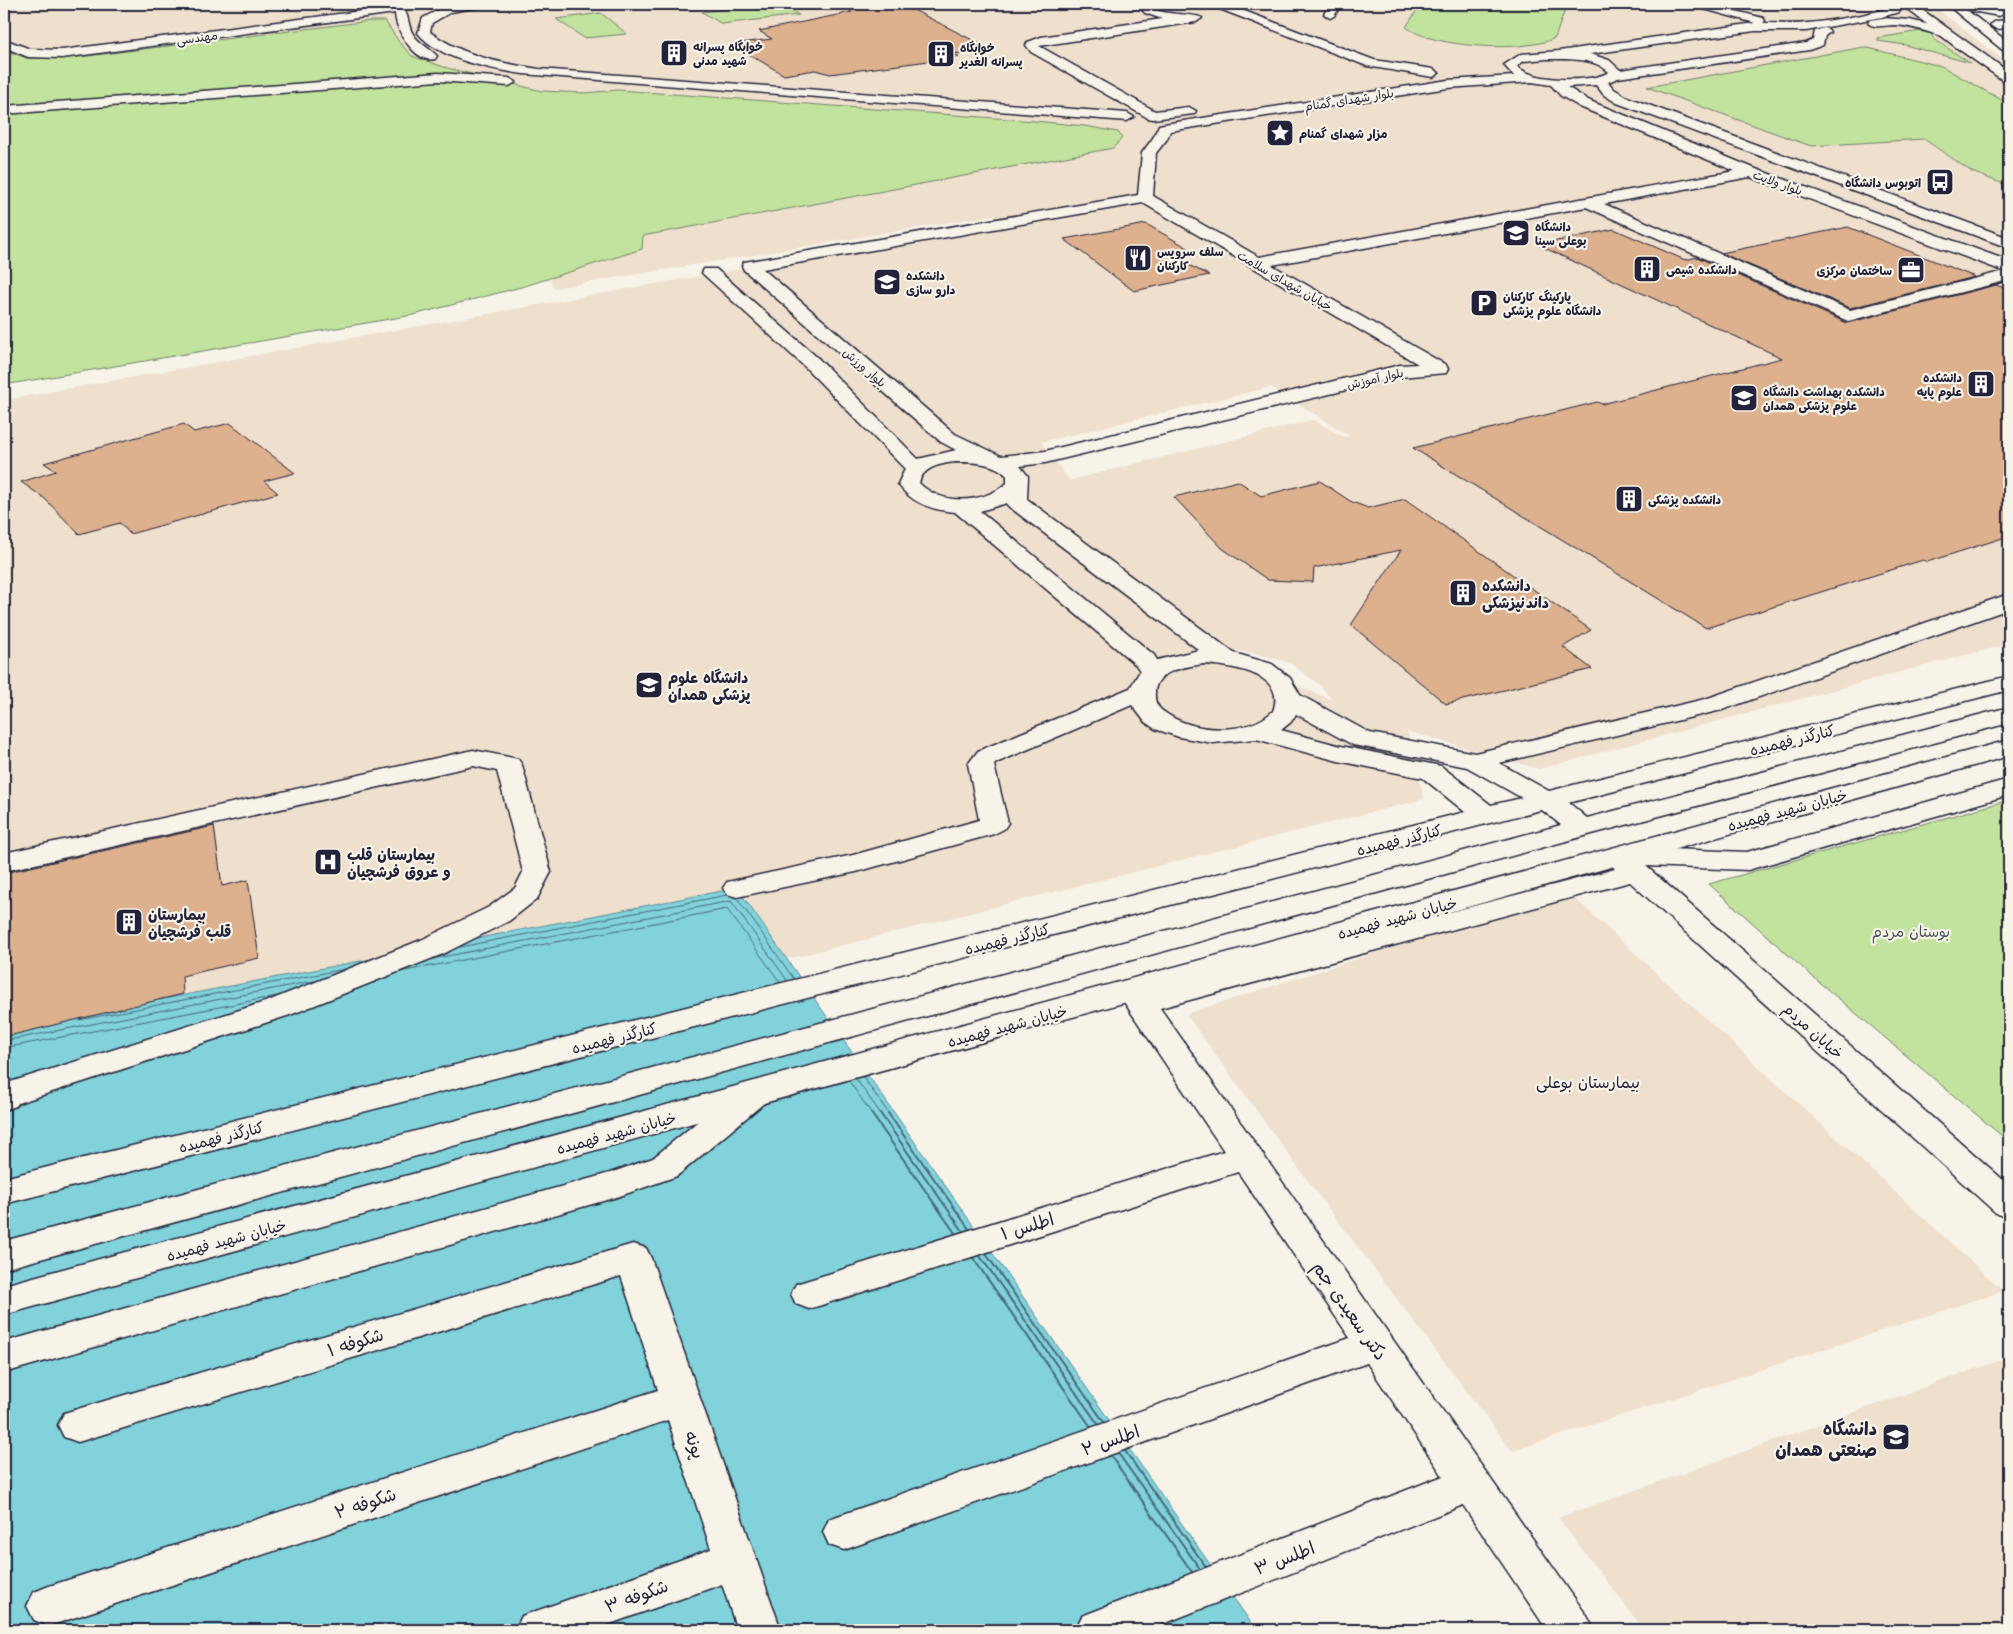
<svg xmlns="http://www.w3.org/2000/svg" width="2013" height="1634" viewBox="0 0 2013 1634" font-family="'Playpen Sans','Playpen Sans Arabic',sans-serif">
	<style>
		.built { fill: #efdfcd; fill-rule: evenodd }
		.green { fill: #c2e39d; stroke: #72826c }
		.water { fill: #81d2da; stroke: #5b8c9a }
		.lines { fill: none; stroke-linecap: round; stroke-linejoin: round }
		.shore-far1 { stroke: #48687b; stroke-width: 1 }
		.shore { stroke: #48687b; stroke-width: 2 }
		.building { fill: #ddb08e; stroke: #22223b }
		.minor-casing { stroke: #22223b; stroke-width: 3 }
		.major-casing { stroke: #22223b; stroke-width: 3 }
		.highway-casing { stroke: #22223b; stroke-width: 3 }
		.minor { fill: #f7f3e8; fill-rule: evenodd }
		.major { fill: #f7f3e8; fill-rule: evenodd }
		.highway { fill: #f7f3e8; fill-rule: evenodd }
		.labels { text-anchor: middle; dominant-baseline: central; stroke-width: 4.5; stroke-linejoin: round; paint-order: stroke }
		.far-street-label { font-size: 12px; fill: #22223b; stroke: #f7f3e8 }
		.far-poi-label { font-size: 12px; font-weight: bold; fill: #22223b; stroke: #f7f3e8; text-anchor: start }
		.poi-label { font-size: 15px; font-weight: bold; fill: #22223b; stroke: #f7f3e8; text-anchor: start }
		.street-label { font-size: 15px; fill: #22223b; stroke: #f7f3e8 }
		.park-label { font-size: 15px; fill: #4a5254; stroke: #f7f3e8 }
		.neighbourhood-label { font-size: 16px; fill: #22223b; stroke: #f7f3e8 }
		.near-street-label { font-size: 18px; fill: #22223b; stroke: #f7f3e8 }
		.near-poi-label { font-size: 18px; font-weight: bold; fill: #22223b; stroke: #f7f3e8; text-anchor: end }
	</style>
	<rect width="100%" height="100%" fill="#f7f3e8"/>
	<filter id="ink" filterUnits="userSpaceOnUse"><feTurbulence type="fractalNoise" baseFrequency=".02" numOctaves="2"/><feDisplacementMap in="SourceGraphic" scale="10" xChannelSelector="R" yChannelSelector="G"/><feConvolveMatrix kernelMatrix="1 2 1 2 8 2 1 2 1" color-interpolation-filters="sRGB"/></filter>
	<g filter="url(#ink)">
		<g class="built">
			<path d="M 4,4 L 1930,4 L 2009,64 L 2009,644 L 1904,671 L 1539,769 L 1407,731 L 1424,799 L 4,1156 L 4,400 L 1004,222 L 994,215 L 554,288 L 537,245 L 4,60 ZM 1271,387 L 1350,436 L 1343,437 L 1313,420 L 1082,477 L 1070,481 L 1041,442 ZM 1143,584 L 1219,644 L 1234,650 L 1258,654 L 1290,663 L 1320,685 L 1332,700 L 1182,639 Z"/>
			<path d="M 1567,891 L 2003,1291 L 1512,1451 L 1313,1188 L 1186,1014 Z"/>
			<path d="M 2009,1357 L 2009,1630 L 1644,1630 L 1558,1518 Z"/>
		</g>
		<g class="green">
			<path d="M 770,4 L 780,4 L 799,15 L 722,24 L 702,12 Z"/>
			<path d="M 1421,4 L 1567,4 L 1555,38 C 1525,53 1433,48 1406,27 Z"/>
			<path d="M 601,13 L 627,34 L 584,38 L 556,19 Z"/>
			<path d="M 370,21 L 385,21 L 399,42 L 412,56 L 447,68 L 542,91 L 585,93 L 618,90 L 1035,121 L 1085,126 L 1118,132 L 1122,138 L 1113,148 L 643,236 L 642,249 L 525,286 L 413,315 L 4,385 L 4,50 L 27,58 L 79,57 Z"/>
			<path d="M 1920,31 L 1931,34 L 1934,39 L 1970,63 L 1905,45 L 1878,41 L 1878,38 Z"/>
			<path d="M 1864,47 L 1941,66 L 2009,104 L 2009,186 L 1972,172 L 1924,139 L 1811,146 L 1647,87 Z"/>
			<path d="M 2009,800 L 2009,1142 L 1814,978 L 1709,884 Z"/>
		</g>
		<path class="water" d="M 737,888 L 1256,1630 L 4,1630 L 4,1030 Z"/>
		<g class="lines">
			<g class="shore-far1">
				<path d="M 737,898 L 794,979"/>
				<path d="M 460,947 L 727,895"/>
				<path d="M 437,958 L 731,901 L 787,980"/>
				<path d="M 400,972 L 727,909 L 780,982"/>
				<path d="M 79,1020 L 345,969"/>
				<path d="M 4,1041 L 314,981"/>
				<path d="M 4,1048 L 277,996"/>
				<path d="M 863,1077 L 889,1114"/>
				<path d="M 856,1079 L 881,1114"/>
				<path d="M 849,1081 L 872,1114"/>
			</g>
			<g class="shore">
				<path d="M 871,1113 L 955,1233"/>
				<path d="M 880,1113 L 963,1231"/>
				<path d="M 888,1113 L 969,1229"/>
				<path d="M 986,1254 L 1104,1422"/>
				<path d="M 980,1256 L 1098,1424"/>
				<path d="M 973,1258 L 1091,1427"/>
				<path d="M 1125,1451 L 1206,1567"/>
				<path d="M 1118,1453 L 1200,1569"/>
				<path d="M 1111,1456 L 1192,1572"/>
			</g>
		</g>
		<g class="building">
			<path d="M 838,4 L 902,4 L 990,49 L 954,54 L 959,57 L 830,74 L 815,70 L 784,75 L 732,44 L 772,39 L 759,31 L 852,12 Z"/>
			<path d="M 1146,224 L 1190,249 L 1162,252 L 1209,275 L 1134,291 L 1064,239 Z"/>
			<path d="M 1848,227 L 1975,277 L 1850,308 L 1721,253 Z"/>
			<path d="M 1614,229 L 1685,260 L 1697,257 L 1847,323 L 1996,285 L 2009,290 L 2009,536 L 1927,562 L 1923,560 L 1706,628 L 1413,448 L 1597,402 L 1602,404 L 1782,358 L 1538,245 Z"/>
			<path d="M 230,423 L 295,473 L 264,481 L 278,493 L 130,534 L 120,523 L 79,534 L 44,498 L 21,482 L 56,471 L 44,463 L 184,424 L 194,432 Z"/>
			<path d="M 1238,481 L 1261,496 L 1320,481 L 1350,501 L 1368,508 L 1405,499 L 1591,630 L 1563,647 L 1592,669 L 1446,704 L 1351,625 L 1401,550 L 1314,568 L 1313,582 L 1268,580 L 1222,548 L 1174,497 Z"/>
			<path d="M 214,826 L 222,886 L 248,880 L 259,958 L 182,976 L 183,994 L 4,1037 L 4,873 Z"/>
		</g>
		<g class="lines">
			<defs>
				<g id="minor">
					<path d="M 459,4 L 485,4 L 479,7 L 451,12 L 432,23 L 430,32 C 463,56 499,63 539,69 L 1127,113 L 1134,117 L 1127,121 L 523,74 C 491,69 440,60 418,33 L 423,18 L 444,7 Z"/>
					<path d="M 1145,4 L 1158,4 L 1153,9 C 1166,15 1198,14 1202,18 L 1196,22 L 1039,46 L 1155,111 L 1189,107 L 1196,111 L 1194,114 L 1153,119 L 1148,118 L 1031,52 L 1026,45 L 1028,42 L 1041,37 L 1162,19 L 1145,13 L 1141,8 Z"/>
					<path d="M 1210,4 L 1226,4 L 1374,60 L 1433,69 L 1439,73 L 1433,77 L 1367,66 L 1212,6 Z"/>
					<path d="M 1330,4 L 1342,4 L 1334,16 L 1330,18 L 1324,14 Z"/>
					<path d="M 1691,4 L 1709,4 L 1763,18 L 1765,21 L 1763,23 C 1778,23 1792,25 1807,23 C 1822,22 1886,13 1894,4 L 1906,4 L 1899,12 L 1882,17 L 1806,31 L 1755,31 L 1590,54 L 1609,60 L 1620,70 L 1806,43 L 1813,40 L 1815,31 L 1824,28 L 1828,29 L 1830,32 L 1825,36 L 1823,45 L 1809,50 L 1618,78 L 1608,82 L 1614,89 L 1627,97 L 2009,238 L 2009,248 L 1617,103 L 1604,95 L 1596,85 L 1567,87 L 1590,101 L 1756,169 L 2009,261 L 2009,280 L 1848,321 L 1586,207 L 1272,265 L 1446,365 L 1448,369 L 1446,373 L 1400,377 L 1045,463 L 1020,466 L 1028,476 L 1027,499 L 1234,653 L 1272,664 L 1290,678 L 1300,695 L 1370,733 L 1475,753 L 1705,699 L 2009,594 L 2009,609 L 1722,710 L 1499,763 L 1549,791 L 2009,676 L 2009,690 L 4,1204 L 4,1178 L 1465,812 L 1423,778 L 1338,761 L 1256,739 L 1213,743 L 1179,737 L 1155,729 L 1145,722 L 1132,705 L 996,763 L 994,765 L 1008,823 L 1004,829 L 994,834 L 856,872 L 737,897 L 727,894 L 723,888 L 727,882 L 853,855 L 979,820 L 968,764 L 978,751 L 1130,688 L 1140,671 L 1136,665 L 955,512 C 932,510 911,503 898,484 L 905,469 L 805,367 L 702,273 L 704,269 L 716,269 L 819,359 L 918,459 L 956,450 L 941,442 L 744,270 L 742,266 L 744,262 L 1138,195 L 1142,153 L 1153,138 L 1159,125 L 1164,124 L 1448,80 L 1514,76 L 1504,65 L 1521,54 L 1559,51 L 1755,23 L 1693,6 ZM 1546,59 C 1565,59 1594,57 1609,72 C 1592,83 1531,82 1517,66 L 1524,61 ZM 1532,82 L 1551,85 L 1561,96 L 1580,107 L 1735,171 L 1259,257 L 1153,196 L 1156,153 L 1167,139 L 1170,131 L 1448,88 ZM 1750,177 L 2003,271 L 2005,271 L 1850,310 L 1604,204 ZM 1143,203 L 1418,364 L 1400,365 L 1045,451 L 1001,456 L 955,434 L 763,269 ZM 955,462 C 972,462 995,462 1007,476 L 1007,483 C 983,504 942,506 919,483 C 923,467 940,464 955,462 ZM 1007,503 L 1008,506 L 1199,650 L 1157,660 L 1154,655 L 980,511 ZM 1204,664 C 1228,666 1288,672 1273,711 C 1247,736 1192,733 1164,712 C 1158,708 1155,703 1155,696 C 1153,670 1185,667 1204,664 ZM 1296,714 L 1353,745 L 1467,767 L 1522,798 L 1491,805 L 1441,766 L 1341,746 L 1281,730 L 1291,722 Z"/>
					<path d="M 1984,4 L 1998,4 L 1984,12 L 1976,12 L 1974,10 Z"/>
					<path d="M 392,7 L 398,10 L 405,11 C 409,18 408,26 413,34 C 419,44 430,48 437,56 L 435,59 C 416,64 395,30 395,13 L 62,58 L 28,57 L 4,47 L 4,39 L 30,49 L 62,50 Z"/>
					<path d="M 1883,18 L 1910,20 L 1949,30 L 1951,33 L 1945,37 C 1928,32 1912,26 1894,25 C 1886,25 1874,29 1868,23 L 1870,20 Z"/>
					<path d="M 2009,20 L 2009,28 L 1996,29 L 1990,25 L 1996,21 Z"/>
					<path d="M 438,73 L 509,78 L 516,82 L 509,86 L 438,81 L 4,114 L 4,106 Z"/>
					<path d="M 473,750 L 518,759 L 522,765 L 551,872 L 537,899 L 509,921 L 443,954 L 290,1015 L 18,1103 L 16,1106 L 4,1110 L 4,1084 L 268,1001 L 421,940 L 489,907 L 515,888 L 523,872 L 497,771 L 473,766 L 4,871 L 4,853 Z"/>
					<path d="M 2009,779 L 2009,795 L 1748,870 L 1646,866 L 2009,1185 L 2009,1218 L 1997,1214 L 1630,882 L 1160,1008 L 1587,1616 L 1594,1630 L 1547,1630 L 1463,1505 L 1148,1630 L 1075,1630 L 1082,1616 L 1443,1476 L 1367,1363 L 844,1550 L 829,1545 L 823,1532 L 829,1519 L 1350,1338 L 1238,1172 L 809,1309 L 796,1304 L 791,1294 L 796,1284 L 1224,1151 L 1116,990 L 1120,983 C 1133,979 1140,980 1147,991 L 1615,869 L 1604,856 L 1608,850 L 1618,847 L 1747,852 Z"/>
					<path d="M 752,1083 L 764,1087 L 768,1095 L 764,1103 L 677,1176 L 617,1197 L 4,1373 L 4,1342 L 610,1173 L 653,1158 L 740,1087 Z"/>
					<path d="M 633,1244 L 646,1248 L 651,1258 L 781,1630 L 737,1630 L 722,1584 L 593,1630 L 515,1630 L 522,1616 L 711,1549 L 668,1420 L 49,1626 L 34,1620 L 27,1606 L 34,1592 L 49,1586 L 658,1390 L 621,1276 L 78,1442 L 64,1437 L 58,1425 L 64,1413 Z"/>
				</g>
				<g id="major">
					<path d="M 1949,4 C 1962,4 1996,4 2005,13 L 1999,16 L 1950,7 Z"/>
					<path d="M 2009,707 L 2009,723 L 1592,834 L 4,1269 L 4,1241 L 1561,825 L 1538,807 L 1534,801 L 1538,795 C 1559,790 1572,806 1587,818 Z"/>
					<path d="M 2009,740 L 2009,756 L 4,1315 L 4,1285 Z"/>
				</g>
				<g id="highway">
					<path d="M 1901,4 L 1914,4 L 2009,72 L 2009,82 L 2004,81 L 1957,48 Z"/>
					<path d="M 1946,4 L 1959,4 L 2009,43 L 2009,53 L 2005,52 Z"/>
				</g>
			</defs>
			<use href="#minor" class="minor-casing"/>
			<use href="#major" class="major-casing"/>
			<use href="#highway" class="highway-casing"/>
			<use href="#minor" class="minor"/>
			<use href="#major" class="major"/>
			<use href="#highway" class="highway"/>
		</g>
	</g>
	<defs>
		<symbol id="building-square" viewBox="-11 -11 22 22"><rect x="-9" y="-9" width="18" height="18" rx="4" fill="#22223b" stroke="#f7f3e8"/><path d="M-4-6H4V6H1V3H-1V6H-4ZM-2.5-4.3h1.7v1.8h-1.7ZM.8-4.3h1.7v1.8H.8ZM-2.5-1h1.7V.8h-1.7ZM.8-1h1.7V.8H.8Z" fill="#fff"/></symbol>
		<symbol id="sight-square" viewBox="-11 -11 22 22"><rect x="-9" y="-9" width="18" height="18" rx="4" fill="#22223b" stroke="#f7f3e8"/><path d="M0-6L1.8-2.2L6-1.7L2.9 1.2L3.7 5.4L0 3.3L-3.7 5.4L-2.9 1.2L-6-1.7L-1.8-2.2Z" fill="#fff"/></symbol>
		<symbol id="bus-square" viewBox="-11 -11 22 22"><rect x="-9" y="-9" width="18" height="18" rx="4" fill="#22223b" stroke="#f7f3e8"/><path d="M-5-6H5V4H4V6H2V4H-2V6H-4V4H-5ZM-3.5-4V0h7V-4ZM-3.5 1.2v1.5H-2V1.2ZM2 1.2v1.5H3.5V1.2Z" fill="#fff"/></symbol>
		<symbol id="university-square" viewBox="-11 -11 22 22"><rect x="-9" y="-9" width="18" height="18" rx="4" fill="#22223b" stroke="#f7f3e8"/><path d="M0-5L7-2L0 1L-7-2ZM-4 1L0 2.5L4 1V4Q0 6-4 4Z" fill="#fff"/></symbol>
		<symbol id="restaurant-square" viewBox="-11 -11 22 22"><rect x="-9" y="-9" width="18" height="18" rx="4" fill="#22223b" stroke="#f7f3e8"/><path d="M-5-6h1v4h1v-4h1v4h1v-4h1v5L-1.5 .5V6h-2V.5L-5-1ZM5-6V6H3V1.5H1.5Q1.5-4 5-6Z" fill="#fff"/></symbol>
		<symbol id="office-square" viewBox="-11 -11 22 22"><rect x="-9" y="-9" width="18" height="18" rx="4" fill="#22223b" stroke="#f7f3e8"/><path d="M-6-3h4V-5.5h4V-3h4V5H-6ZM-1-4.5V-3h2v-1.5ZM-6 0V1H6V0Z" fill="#fff"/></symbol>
		<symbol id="parking-square" viewBox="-11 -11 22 22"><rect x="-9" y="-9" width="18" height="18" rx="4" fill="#22223b" stroke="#f7f3e8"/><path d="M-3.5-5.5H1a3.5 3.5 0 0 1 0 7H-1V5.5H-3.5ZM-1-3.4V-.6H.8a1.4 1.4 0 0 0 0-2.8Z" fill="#fff"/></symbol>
		<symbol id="hospital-square" viewBox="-11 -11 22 22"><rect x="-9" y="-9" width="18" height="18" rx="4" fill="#22223b" stroke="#f7f3e8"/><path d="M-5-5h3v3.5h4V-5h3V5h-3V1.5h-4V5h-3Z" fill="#fff"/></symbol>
	</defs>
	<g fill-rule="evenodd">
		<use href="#building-square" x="658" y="37" width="32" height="32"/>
		<use href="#building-square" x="925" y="38" width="32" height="32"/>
		<use href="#sight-square" x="1264" y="117" width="32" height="32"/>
		<use href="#bus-square" x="1924" y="166" width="32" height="32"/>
		<use href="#university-square" x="1500" y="217" width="32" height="32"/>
		<use href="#restaurant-square" x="1122" y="242" width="32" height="32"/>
		<use href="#building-square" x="1631" y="253" width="32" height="32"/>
		<use href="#office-square" x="1895" y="254" width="32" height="32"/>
		<use href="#university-square" x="871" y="266" width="32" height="32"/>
		<use href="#parking-square" x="1468" y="287" width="32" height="32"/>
		<use href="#building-square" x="1965" y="368" width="32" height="32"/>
		<use href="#university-square" x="1728" y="382" width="32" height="32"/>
		<use href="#building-square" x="1613" y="483" width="32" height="32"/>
		<use href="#building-square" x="1447" y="577" width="32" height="32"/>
		<use href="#university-square" x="633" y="669" width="32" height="32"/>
		<use href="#hospital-square" x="312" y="846" width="32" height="32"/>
		<use href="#building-square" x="113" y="906" width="32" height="32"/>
		<use href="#university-square" x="1880" y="1421" width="32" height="32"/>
	</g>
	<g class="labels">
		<g class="far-street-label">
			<text transform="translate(197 37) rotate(-7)">مهندسی</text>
			<text transform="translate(1349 99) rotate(-9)">بلوار شهدای گمنام</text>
			<text transform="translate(1778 182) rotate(20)">بلوار ولایت</text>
			<text transform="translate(1285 280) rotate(30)">خیابان شهدای سلامت</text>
			<text transform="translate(865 367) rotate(41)">بلوار ورزش</text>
			<text transform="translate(1375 378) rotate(-13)">بلوار آموزش</text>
		</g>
		<g class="far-poi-label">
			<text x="693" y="46">خوابگاه پسرانه<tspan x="693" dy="14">شهید مدنی</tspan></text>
			<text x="960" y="47">خوابگاه<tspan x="960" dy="14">پسرانه الغدیر</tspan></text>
			<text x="1299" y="133">مزار شهدای گمنام</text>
			<text x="1921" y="182" text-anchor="end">اتوبوس دانشگاه</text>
			<text x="1535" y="226">دانشگاه<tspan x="1535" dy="14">بوعلی سینا</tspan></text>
			<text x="1157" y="251">سلف سرویس<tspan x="1157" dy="14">کارکنان</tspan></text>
			<text x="1666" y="269">دانشکده شیمی</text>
			<text x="1892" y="270" text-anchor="end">ساختمان مرکزی</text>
			<text x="906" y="275">دانشکده<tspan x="906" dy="14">دارو سازی</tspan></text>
			<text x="1503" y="296">پارکینگ کارکنان<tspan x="1503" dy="14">دانشگاه علوم پزشکی</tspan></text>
			<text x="1962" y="377" text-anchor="end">دانشکده<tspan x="1962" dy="14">علوم پایه</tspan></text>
			<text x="1763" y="391">دانشکده بهداشت دانشگاه<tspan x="1763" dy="14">علوم پزشکی همدان</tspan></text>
			<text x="1648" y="499">دانشکده پزشکی</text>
		</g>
		<g class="poi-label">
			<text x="1482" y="584">دانشکده<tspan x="1482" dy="17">داندنپزشکی</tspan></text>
			<text x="668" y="676">دانشگاه علوم<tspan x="668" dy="17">پزشکی همدان</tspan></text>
			<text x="347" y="853">بیمارستان قلب<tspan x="347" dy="17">و عروق فرشچیان</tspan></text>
			<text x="148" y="913">بیمارستان<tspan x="148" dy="17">قلب فرشچیان</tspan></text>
		</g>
		<g class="street-label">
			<text transform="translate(1792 739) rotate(-14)">کنارگذر فهمیده</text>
			<text transform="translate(1787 809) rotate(-15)">خیابان شهید فهمیده</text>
			<text transform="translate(1399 839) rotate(-14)">کنارگذر فهمیده</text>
			<text transform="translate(1397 917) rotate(-15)">خیابان شهید فهمیده</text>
			<text transform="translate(1007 938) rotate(-14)">کنارگذر فهمیده</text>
			<text transform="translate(1007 1025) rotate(-15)">خیابان شهید فهمیده</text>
			<text transform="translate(1814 1030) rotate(42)">خیابان مردم</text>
			<text transform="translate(614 1037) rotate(-14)">کنارگذر فهمیده</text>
			<text transform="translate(616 1132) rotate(-15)">خیابان شهید فهمیده</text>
			<text transform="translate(221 1136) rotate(-14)">کنارگذر فهمیده</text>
			<text transform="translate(226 1239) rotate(-15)">خیابان شهید فهمیده</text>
		</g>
		<g class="park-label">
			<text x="1911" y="930">بوستان مردم</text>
		</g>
		<g class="neighbourhood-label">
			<text x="1588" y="1081">بیمارستان بوعلی</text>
		</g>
		<g class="near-street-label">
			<text transform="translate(1027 1225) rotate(-17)">اطلس ۱</text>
			<text transform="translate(1351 1310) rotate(55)">دکتر سعیدی جم</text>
			<text transform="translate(355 1341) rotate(-17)">شکوفه ۱</text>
			<text transform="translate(1110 1439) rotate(-19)">اطلس ۲</text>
			<text transform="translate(696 1444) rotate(71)">پونه</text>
			<text transform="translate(365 1502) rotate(-18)">شکوفه ۲</text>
			<text transform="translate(1284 1557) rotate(-21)">اطلس ۳</text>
			<text transform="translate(636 1595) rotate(-20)">شکوفه ۳</text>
		</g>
		<g class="near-poi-label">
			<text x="1877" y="1427">دانشگاه<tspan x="1877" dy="21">صنعتی همدان</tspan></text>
		</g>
	</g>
	<rect width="2013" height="1634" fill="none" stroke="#f7f3e8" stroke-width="20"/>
	<rect x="10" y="10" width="1993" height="1614" fill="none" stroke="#22223b" stroke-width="2" filter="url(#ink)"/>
</svg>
